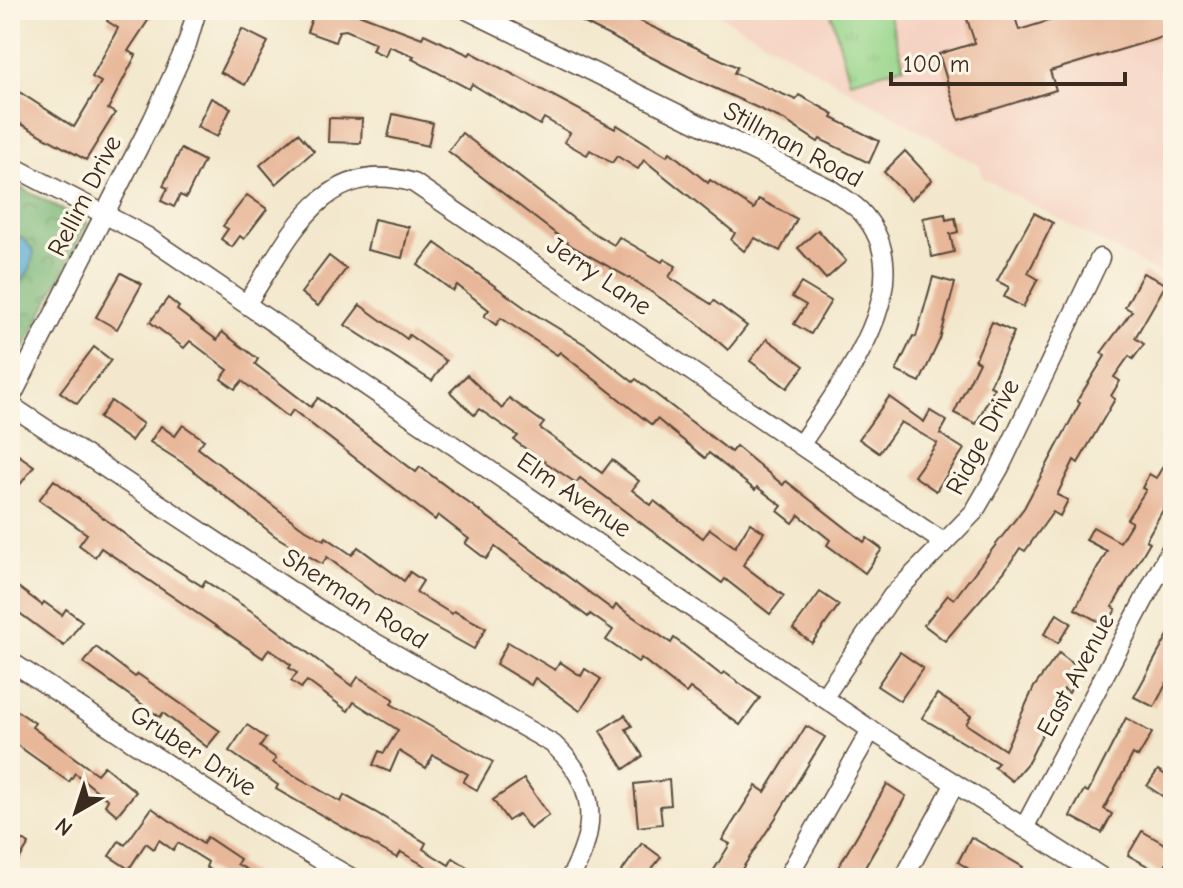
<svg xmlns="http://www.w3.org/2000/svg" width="1183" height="888" viewBox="0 0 1183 888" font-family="'Comic Neue',sans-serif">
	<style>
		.built { fill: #f5d2c2 }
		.forest { fill: url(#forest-crowns); stroke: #5a704a; stroke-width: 2 }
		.park { fill: url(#park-tufts); stroke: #698054; stroke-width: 2 }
		.water { fill: #59add5; stroke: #4a6c7a; stroke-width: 2 }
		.building { fill: #e8b799 }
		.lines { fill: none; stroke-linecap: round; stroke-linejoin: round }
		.minor-casing { stroke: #574638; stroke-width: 21 }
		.minor { stroke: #fff; stroke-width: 18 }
		.labels { text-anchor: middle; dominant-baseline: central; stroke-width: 7; stroke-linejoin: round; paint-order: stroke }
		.street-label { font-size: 26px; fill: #3b2a1e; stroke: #fcf5e5 }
	</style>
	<defs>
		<pattern id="forest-crowns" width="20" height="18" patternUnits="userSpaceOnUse" patternTransform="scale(2)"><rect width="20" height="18" fill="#79b677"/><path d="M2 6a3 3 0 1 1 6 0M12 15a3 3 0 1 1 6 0" fill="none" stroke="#649461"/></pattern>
		<pattern id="park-tufts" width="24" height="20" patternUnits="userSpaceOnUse" patternTransform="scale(2)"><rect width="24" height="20" fill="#97d58b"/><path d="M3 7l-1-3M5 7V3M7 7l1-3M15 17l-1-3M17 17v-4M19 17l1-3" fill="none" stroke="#83b778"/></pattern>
	</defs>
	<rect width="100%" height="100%" fill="#fcf5e5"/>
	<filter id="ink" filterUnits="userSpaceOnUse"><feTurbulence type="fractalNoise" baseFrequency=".0125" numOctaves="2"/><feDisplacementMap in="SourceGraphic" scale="16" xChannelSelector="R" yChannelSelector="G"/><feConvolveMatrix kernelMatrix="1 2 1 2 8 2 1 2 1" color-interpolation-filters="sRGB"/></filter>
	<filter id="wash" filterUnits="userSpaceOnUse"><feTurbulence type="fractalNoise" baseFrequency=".006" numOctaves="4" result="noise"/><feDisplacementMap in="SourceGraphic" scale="32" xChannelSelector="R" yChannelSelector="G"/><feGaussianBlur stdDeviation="1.8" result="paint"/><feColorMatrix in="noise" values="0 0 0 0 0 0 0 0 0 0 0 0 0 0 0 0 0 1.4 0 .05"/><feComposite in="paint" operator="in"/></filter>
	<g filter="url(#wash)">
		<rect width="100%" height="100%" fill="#f3e8cd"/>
		<path class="built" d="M 711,10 L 1173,10 L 1173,281 L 983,178 L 980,166 Z"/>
		<path class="forest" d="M 10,182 L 88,223 L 10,376 L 10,295 L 30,269 L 22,238 L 10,233 Z"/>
		<path class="park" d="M 830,10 L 888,10 L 904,66 L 850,81 Z"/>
		<path class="water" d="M 10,233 L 22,238 L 34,251 L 30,269 L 10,295 Z"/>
		<g id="blocks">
			<g class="building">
				<path d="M 114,10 L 155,10 L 128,51 L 136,55 L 108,109 L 115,113 L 86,160 L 10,118 L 10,100 L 16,90 L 74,127 L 101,82 L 92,77 L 118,28 L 107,21 Z"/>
				<path d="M 315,10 L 348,10 L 422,38 L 424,34 L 469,55 L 471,52 L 615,129 L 617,125 L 667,156 L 670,152 L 708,183 L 710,180 L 754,209 L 759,199 L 797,219 L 780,251 L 755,238 L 744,251 L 731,240 L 735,233 L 644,160 L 638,169 L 617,156 L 612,163 L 590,150 L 587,155 L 564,142 L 570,133 L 544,118 L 540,125 L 472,84 L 469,89 L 412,59 L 414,56 L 389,46 L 385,56 L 372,50 L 375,43 L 346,30 L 339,31 L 335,42 L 307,32 Z"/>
				<path d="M 559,10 L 631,10 L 642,16 L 640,21 L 737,67 L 734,73 L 796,100 L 799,95 L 834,114 L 832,118 L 879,141 L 869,163 L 820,139 L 818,142 L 784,120 L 688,76 Z"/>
				<path d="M 964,10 L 1013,10 L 1019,30 L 1084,10 L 1169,10 L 1173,34 L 1050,71 L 1056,90 L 959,120 L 939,54 L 975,43 Z"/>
				<path d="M 242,29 L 268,42 L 245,85 L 220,72 Z"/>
				<path d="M 211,98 L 231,108 L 217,137 L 197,127 Z"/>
				<path d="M 393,114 L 433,123 L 428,146 L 388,137 Z"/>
				<path d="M 329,118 L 362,119 L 361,143 L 328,142 Z"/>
				<path d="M 298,133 L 314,151 L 276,184 L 260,165 Z"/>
				<path d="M 462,133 L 587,229 L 614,245 L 619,237 L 662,262 L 664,259 L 676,266 L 669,277 L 711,304 L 714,301 L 747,326 L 728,350 L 696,322 L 635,281 L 573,247 L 448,151 Z"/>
				<path d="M 181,149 L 204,161 L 186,198 L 180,195 L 174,207 L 161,201 L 168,188 L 163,186 Z"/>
				<path d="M 905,151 L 932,180 L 911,200 L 884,172 Z"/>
				<path d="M 247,195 L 267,209 L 244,239 L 240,236 L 232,247 L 221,239 L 228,229 L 223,226 Z"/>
				<path d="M 1034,213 L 1053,223 L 1028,273 L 1038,279 L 1023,307 L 1004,297 L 1009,287 L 997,281 Z"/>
				<path d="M 945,214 L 946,220 L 955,218 L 958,232 L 950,234 L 954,252 L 932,257 L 923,218 Z"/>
				<path d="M 374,219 L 409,227 L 402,258 L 367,250 Z"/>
				<path d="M 818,230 L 846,261 L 826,279 L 798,248 Z"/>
				<path d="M 435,243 L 528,310 L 586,345 L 633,382 L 636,379 L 731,452 L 736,446 L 783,485 L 786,481 L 864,542 L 867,538 L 882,549 L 865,573 L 827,545 L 830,540 L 799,515 L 793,523 L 778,511 L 782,506 L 757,487 L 755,490 L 709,453 L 705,458 L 657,419 L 652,425 L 560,352 L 557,355 L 501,318 L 496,325 L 484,316 L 489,310 L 457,285 L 453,291 L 418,265 Z"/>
				<path d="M 329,256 L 346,269 L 318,306 L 301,293 Z"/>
				<path d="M 121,273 L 142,284 L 117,329 L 96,317 Z"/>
				<path d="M 1143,273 L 1166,284 L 1135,338 L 1144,344 L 1133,359 L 1129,356 L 1114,377 L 1120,381 L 1111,396 L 1115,399 L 1078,463 L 1074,460 L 1057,495 L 1068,500 L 1060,516 L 1053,512 L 1025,551 L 1020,548 L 1004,572 L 945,641 L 924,625 L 948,595 L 954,599 L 1024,508 L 1080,403 L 1077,401 L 1105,356 L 1101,353 L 1132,311 L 1125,307 Z"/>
				<path d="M 933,277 L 955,283 L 940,339 L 920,382 L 896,371 L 913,336 L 916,337 Z"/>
				<path d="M 801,283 L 831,301 L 811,334 L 794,324 L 806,305 L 792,297 Z"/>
				<path d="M 168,298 L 179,307 L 177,310 L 217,340 L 222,332 L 258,359 L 255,364 L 311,407 L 318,398 L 416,472 L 420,467 L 613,610 L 616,605 L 671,643 L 674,638 L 721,675 L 724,672 L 760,698 L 740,725 L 690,688 L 686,693 L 641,658 L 638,662 L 606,640 L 613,630 L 590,614 L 588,617 L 495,547 L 486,559 L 465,543 L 469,539 L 438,515 L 435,520 L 293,410 L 288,417 L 242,381 L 235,389 L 221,379 L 228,370 L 190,341 L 184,348 L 150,322 Z"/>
				<path d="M 360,305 L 407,339 L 409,335 L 446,361 L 432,381 L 345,325 Z"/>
				<path d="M 992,322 L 1014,332 L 990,386 L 994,388 L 976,424 L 954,413 L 979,362 L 975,360 Z"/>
				<path d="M 767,339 L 804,366 L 787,388 L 750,361 Z"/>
				<path d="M 94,347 L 111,360 L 77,404 L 60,392 Z"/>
				<path d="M 467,375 L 502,409 L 509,398 L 544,423 L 540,428 L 602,473 L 612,460 L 639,481 L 632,490 L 651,505 L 654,501 L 703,538 L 710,529 L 735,547 L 750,523 L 764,532 L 743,565 L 784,596 L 770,614 L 725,579 L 722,583 L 580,478 L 576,483 L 526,449 L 514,440 L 518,436 L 479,409 L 474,415 L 450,392 Z"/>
				<path d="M 889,397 L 924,422 L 930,411 L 947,421 L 940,434 L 964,449 L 936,491 L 914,476 L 937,443 L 901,422 L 879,453 L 859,439 Z"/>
				<path d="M 111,401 L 143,424 L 131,441 L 99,418 Z"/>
				<path d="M 183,425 L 204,440 L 198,448 L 301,527 L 324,540 L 326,537 L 352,555 L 358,547 L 404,581 L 410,572 L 423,581 L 416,592 L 452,614 L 454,611 L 486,628 L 474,649 L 375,594 L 327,557 L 322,564 L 275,536 L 186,465 L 150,442 L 161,426 L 175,436 Z"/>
				<path d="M 1173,450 L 1173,492 L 1146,540 L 1150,542 L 1112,607 L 1116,609 L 1107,626 L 1075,609 L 1107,551 L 1086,540 L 1093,527 L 1120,542 L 1132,522 L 1127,519 L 1146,490 L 1142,488 L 1149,474 L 1156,478 Z"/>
				<path d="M 17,454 L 34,466 L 10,498 L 10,463 Z"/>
				<path d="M 54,480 L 148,552 L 202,586 L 205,581 L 256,614 L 352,686 L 358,677 L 394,699 L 391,704 L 493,762 L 477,790 L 463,782 L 468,774 L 433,755 L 426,768 L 399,751 L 390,772 L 373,765 L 379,751 L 384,753 L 398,730 L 354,702 L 348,711 L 307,681 L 301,688 L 291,681 L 297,673 L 289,668 L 291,665 L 269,649 L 263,658 L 101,548 L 95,557 L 79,545 L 87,534 L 39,500 Z"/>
				<path d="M 10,581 L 42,605 L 44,602 L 62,615 L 66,609 L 82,621 L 64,646 L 10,606 Z"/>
				<path d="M 820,592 L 839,605 L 812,643 L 793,629 Z"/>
				<path d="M 1057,614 L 1071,623 L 1058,643 L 1044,634 Z"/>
				<path d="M 1173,626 L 1173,671 L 1154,707 L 1134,697 Z"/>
				<path d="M 508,642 L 555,670 L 560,662 L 581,676 L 585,669 L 601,679 L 580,711 L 535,678 L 531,685 L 496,664 Z"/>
				<path d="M 96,647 L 135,677 L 138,674 L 220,731 L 207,747 L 163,713 L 160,717 L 84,663 Z"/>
				<path d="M 900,652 L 923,668 L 900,701 L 877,686 Z"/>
				<path d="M 1059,653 L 1081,670 L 1069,693 L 1064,689 L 1029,761 L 1012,781 L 994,767 L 998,763 L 922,718 L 937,694 L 971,716 L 966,724 L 1005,750 L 1034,687 Z"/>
				<path d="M 10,706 L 35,723 L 32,727 L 97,774 L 104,766 L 136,792 L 117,815 L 105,805 L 108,800 L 75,773 L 69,782 L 10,740 Z"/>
				<path d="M 625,715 L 632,726 L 626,729 L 643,756 L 624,769 L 600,731 Z"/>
				<path d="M 1126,718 L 1152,733 L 1138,757 L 1133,754 L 1104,809 L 1112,814 L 1102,833 L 1070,816 L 1084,790 L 1088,792 Z"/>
				<path d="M 247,725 L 266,738 L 260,747 L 276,758 L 273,763 L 341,802 L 344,795 L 375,812 L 426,843 L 423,849 L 449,865 L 453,858 L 467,867 L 464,874 L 470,878 L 427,878 L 432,870 L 401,852 L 397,858 L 276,789 L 278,785 L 229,751 Z"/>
				<path d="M 806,726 L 825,737 L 775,819 L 736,878 L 709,878 L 730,844 L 722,840 L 756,786 L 765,792 Z"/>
				<path d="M 1158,770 L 1173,780 L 1173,803 L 1147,786 Z"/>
				<path d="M 524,779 L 549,815 L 530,829 L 519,814 L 508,821 L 493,800 Z"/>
				<path d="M 669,780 L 671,805 L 660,806 L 662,824 L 638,827 L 634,784 Z"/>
				<path d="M 887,784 L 906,796 L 864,869 L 879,878 L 832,878 Z"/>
				<path d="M 152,808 L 203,844 L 207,837 L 240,859 L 237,864 L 262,878 L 223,878 L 206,867 L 208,862 L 178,843 L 173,850 L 159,840 L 154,849 L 146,843 L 129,869 L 109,856 L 119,841 L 125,845 Z"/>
				<path d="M 10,831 L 29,844 L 10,874 Z"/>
				<path d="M 1142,831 L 1173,849 L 1162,874 L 1128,855 Z"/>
				<path d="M 971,837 L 1023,867 L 1018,878 L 983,878 L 958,862 Z"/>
				<path d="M 642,843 L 661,857 L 645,878 L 617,878 Z"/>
			</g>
		</g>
	</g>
	<g filter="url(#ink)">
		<use href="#blocks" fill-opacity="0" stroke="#574638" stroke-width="2"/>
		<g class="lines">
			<defs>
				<g id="minor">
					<path d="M 467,10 L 829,188 C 840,196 855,204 863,214 C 924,284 840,384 801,444"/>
					<path d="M 10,165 L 146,236 L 871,730 L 1103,878"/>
					<path d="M 247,303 C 288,241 322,155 414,183 L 943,542"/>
					<path d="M 10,400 L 153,119 L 187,44 L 197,10"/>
					<path d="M 10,405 L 332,618 L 553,744 C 597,784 599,827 570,878"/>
					<path d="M 10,661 L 258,824 L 352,878"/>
					<path d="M 824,697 L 892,596 L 974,512 L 1000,467 L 1100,258"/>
					<path d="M 1024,828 L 1173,545"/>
					<path d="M 787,878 L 871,730"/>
					<path d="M 904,878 L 954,785"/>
				</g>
			</defs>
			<use href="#minor" class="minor-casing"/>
			<use href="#minor" class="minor"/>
		</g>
	</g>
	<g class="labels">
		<g class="street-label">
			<text transform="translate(793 145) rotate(28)">Stillman Road</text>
			<text transform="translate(85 196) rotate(-63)">Rellim Drive</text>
			<text transform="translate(599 276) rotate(34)">Jerry Lane</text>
			<text transform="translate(983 437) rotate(-62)">Ridge Drive</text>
			<text transform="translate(574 495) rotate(34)">Elm Avenue</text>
			<text transform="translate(355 599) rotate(32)">Sherman Road</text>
			<text transform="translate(1076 675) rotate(-62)">East Avenue</text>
			<text transform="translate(193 751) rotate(33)">Gruber Drive</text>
		</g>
	</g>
	<rect width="1183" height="888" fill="none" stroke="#fcf5e5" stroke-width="40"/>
	<g transform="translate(76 812) rotate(219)" stroke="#fcf5e5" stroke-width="6" paint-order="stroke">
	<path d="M0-6L14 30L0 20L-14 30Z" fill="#3b2a1e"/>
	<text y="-12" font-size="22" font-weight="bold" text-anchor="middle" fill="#3b2a1e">N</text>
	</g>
	<path d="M891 72v12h234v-12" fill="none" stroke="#3b2a1e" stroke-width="4"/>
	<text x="903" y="72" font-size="24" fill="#3b2a1e" stroke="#fcf5e5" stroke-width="6" paint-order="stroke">100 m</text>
</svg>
